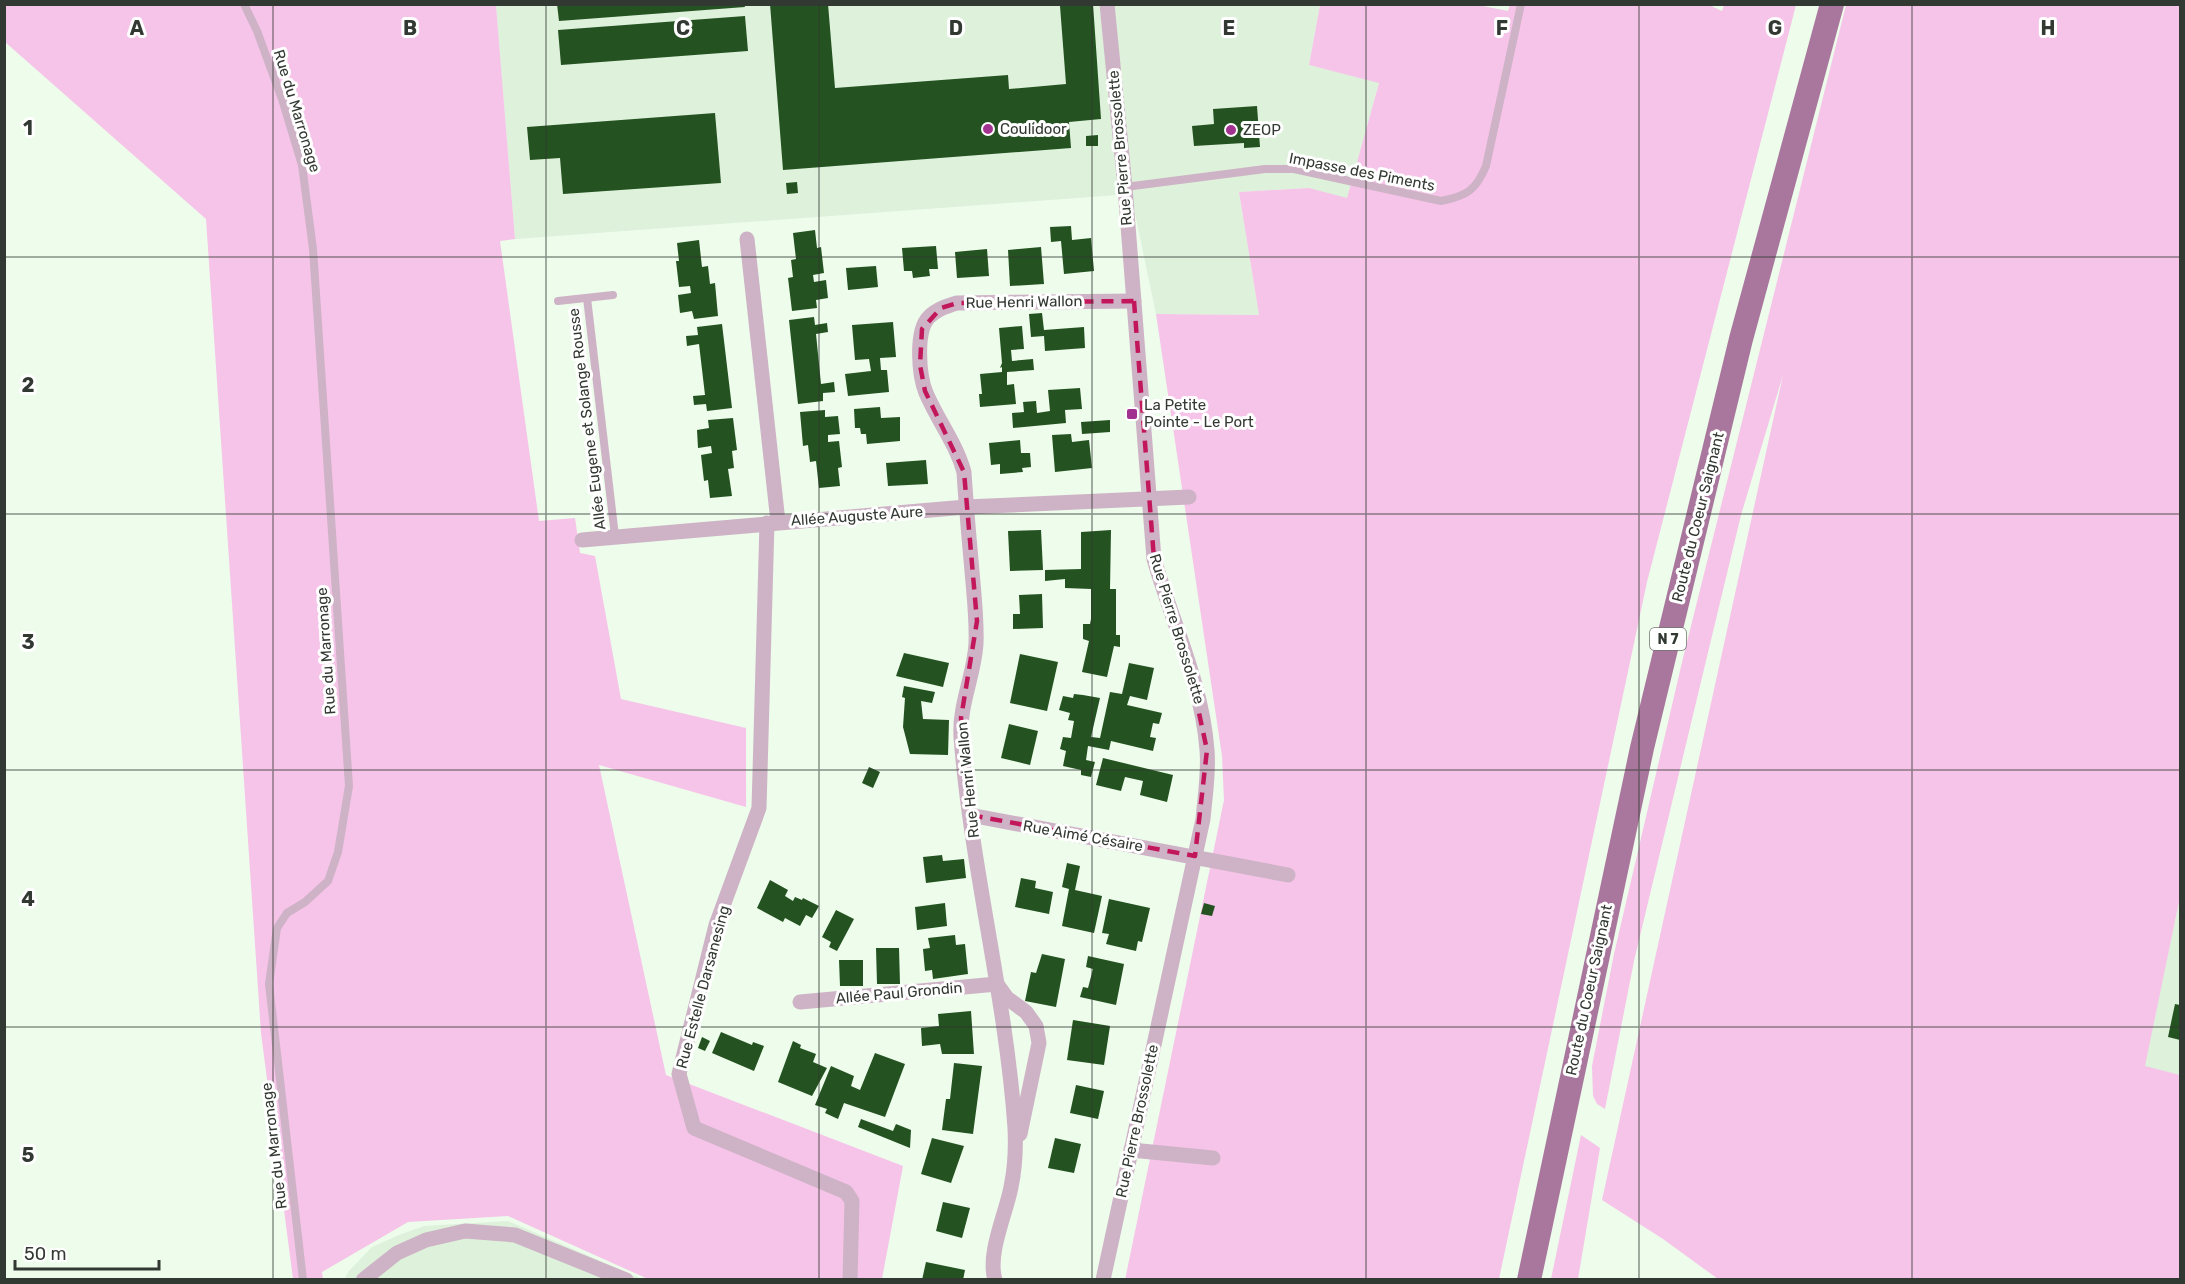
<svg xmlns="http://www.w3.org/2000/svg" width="2185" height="1284" viewBox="0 0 2185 1284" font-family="Rubik,sans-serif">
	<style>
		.built { fill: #ddf1db }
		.green { fill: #f6c4e9 }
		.building { fill: #245321 }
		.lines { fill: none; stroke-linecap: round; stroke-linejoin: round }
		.lane { stroke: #ceb2c6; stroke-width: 8 }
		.street { stroke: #ceb2c6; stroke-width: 15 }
		.primary { stroke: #a9779d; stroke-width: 24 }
		.marked { fill: none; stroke: #c2185b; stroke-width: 4.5; stroke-dasharray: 12 8; stroke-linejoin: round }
		.grid { fill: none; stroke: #323832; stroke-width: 1.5; stroke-opacity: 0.55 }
		.poi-dot { fill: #a2328f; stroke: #fff; stroke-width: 2 }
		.labels { text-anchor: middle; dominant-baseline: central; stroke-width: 6; stroke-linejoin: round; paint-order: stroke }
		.shield { fill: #fff; stroke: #707470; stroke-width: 1.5 }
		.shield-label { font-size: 14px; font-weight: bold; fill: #323832 }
		.street-label { font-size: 15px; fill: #323832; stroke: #fff }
		.poi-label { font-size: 15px; fill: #323832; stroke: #fff; text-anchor: start }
		.grid-label { font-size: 20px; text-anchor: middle; font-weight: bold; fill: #323832; stroke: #fff; stroke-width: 6; stroke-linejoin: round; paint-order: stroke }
	</style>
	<rect width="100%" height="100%" fill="#edfceb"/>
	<g class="built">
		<path d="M 496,5 L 1320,5 L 1309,65 L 1379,82 L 1347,199 L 1309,188 L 1239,192 L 1259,315 L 1156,314 L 1131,194 L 515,239 Z"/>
		<path d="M 2180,897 L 2180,1075 L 2144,1067 Z"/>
		<path d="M 508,1221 L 642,1279 L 344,1280 L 349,1271 L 372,1247 L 399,1235 L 424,1226 Z"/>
	</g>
	<g class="green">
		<path d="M 1473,4 L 1508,11 L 1510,4 L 1707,4 L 1722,11 L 1724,5 L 1796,5 L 1647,582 L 1499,1279 L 1125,1280 L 1224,800 L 1222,756 L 1156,314 L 1259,315 L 1239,192 L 1309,188 L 1347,198 L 1379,83 L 1309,65 L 1320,5 Z"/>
		<path d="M 5,5 L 496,5 L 515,239 L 500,241 L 539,521 L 575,518 L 580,553 L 595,556 L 621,699 L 746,728 L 746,807 L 599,765 L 666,1075 L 903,1166 L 882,1279 L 648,1279 L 508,1216 L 408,1222 L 322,1272 L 323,1279 L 293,1279 L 261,1033 L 206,219 L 5,42 Z"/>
		<path d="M 1846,5 L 2180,5 L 2180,897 L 2145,1066 L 2180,1075 L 2180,1279 L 1718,1279 L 1663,1239 L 1602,1200 L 1783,375 L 1741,515 L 1634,961 L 1605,1109 L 1597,1104 L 1593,1096 L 1592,1066 L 1614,954 L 1683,658 Z"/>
		<path d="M 1581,1135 L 1600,1148 L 1578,1279 L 1551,1279 Z"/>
	</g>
	<g class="building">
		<path d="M 557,4 L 744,4 L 745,7 L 559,21 Z"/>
		<path d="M 770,4 L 828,4 L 835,88 L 1008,75 L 1009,89 L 1066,84 L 1060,6 L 1093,4 L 1101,119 L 1069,122 L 1071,148 L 783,170 Z"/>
		<path d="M 745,16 L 748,51 L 561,65 L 558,30 Z"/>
		<path d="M 1257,106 L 1260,147 L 1244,148 L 1244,143 L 1194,146 L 1192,126 L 1214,124 L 1213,109 Z"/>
		<path d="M 715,113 L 721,183 L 563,194 L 560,158 L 530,160 L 527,127 Z"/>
		<path d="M 1098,135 L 1098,146 L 1086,146 L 1086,136 Z"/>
		<path d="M 797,182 L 798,193 L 787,194 L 786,183 Z"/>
		<path d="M 1071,226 L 1072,240 L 1091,238 L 1094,271 L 1064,274 L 1061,241 L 1051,242 L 1050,227 Z"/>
		<path d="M 815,230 L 817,248 L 821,247 L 824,273 L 813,275 L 814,282 L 826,280 L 828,298 L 816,300 L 817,308 L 792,311 L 788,278 L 793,277 L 791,260 L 796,259 L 793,233 Z"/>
		<path d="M 699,240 L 702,267 L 708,266 L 710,284 L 715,283 L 718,316 L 694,319 L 692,311 L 680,313 L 678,295 L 691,293 L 690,286 L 679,287 L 676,261 L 679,261 L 677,243 Z"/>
		<path d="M 936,246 L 938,269 L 929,269 L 930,276 L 913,278 L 912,271 L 904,271 L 902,248 Z"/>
		<path d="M 1041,247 L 1044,284 L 1010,286 L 1008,250 Z"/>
		<path d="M 987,249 L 989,276 L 957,278 L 955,252 Z"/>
		<path d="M 876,266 L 878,287 L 848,290 L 846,268 Z"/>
		<path d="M 1042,313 L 1044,330 L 1084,327 L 1085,348 L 1045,351 L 1044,336 L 1031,337 L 1029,314 Z"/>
		<path d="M 814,317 L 815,325 L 827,323 L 828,332 L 816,334 L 821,384 L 834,382 L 835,392 L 823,393 L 823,401 L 798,404 L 789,320 Z"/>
		<path d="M 893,322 L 896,357 L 880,358 L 881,370 L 887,370 L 889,392 L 848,396 L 845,374 L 871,371 L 869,359 L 855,360 L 852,325 Z"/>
		<path d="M 722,324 L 732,408 L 707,411 L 706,404 L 694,405 L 693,396 L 705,395 L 699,344 L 687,346 L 686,336 L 698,335 L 697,327 Z"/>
		<path d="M 1022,326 L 1024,349 L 1011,350 L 1012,361 L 1033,359 L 1034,370 L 1007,372 L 1007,385 L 1014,384 L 1016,404 L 980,407 L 979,394 L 982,394 L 980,374 L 1002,372 L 1002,367 L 1000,368 L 1002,363 L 999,328 Z"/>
		<path d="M 1080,388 L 1082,409 L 1065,410 L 1066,423 L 1013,428 L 1012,413 L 1024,412 L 1023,402 L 1036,401 L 1037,413 L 1050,411 L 1048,390 Z"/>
		<path d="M 880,407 L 881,418 L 900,417 L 900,441 L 867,444 L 866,434 L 861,434 L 860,428 L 855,428 L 854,409 Z"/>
		<path d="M 825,410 L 825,417 L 838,416 L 840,434 L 828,435 L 828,442 L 839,441 L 842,467 L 838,468 L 840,486 L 819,488 L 816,461 L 810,462 L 808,445 L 803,446 L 800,412 Z"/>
		<path d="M 733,418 L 737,450 L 732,451 L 734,468 L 728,469 L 732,496 L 710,498 L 708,480 L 704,481 L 701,455 L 712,453 L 711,446 L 698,448 L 697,430 L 709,428 L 708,420 Z"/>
		<path d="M 1110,420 L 1110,432 L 1082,434 L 1081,422 Z"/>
		<path d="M 1071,434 L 1072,442 L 1089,440 L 1092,468 L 1055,472 L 1052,435 Z"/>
		<path d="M 1020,440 L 1021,453 L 1030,453 L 1031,467 L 1022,468 L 1023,472 L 1000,474 L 1000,464 L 991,465 L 989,443 Z"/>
		<path d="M 926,460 L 928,484 L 888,486 L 886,463 Z"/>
		<path d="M 1041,530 L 1043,570 L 1010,571 L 1008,531 Z"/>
		<path d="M 1111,530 L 1110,589 L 1116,589 L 1116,635 L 1120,635 L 1120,647 L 1114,646 L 1107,677 L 1082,672 L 1089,641 L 1083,639 L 1083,624 L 1090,624 L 1091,619 L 1091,589 L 1065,588 L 1065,579 L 1045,581 L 1045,570 L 1081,569 L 1081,532 Z"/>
		<path d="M 1042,594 L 1043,628 L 1013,629 L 1013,614 L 1020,614 L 1019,595 Z"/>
		<path d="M 904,653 L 949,663 L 943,687 L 896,676 Z"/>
		<path d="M 1020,654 L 1058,662 L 1047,711 L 1010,703 Z"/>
		<path d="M 1129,663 L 1154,668 L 1147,700 L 1130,696 L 1127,705 L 1162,713 L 1159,724 L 1153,723 L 1150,737 L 1156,738 L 1153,751 L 1111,741 L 1109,750 L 1088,746 L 1086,760 L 1095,762 L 1091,777 L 1081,775 L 1081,770 L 1063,766 L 1066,751 L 1060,749 L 1063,737 L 1071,738 L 1074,721 L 1068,720 L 1070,713 L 1059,710 L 1063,696 L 1073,698 L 1074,694 L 1083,695 L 1100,698 L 1091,737 L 1100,738 L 1110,692 L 1122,694 Z"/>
		<path d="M 904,686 L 935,692 L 932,703 L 921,701 L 923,719 L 949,720 L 948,755 L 910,754 L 903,727 L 905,698 L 902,697 Z"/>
		<path d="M 1009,724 L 1038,731 L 1030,765 L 1001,758 Z"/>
		<path d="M 1103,758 L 1173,775 L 1167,802 L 1140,795 L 1143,781 L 1125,777 L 1121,791 L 1096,785 Z"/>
		<path d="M 869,767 L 880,772 L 873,788 L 862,783 Z"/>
		<path d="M 942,855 L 943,861 L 964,859 L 966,878 L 926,883 L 923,857 Z"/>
		<path d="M 1067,863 L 1080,866 L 1075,890 L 1102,896 L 1094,933 L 1062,926 L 1069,889 L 1062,887 Z"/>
		<path d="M 1021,878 L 1036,881 L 1035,888 L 1053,892 L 1049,914 L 1015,907 Z"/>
		<path d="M 770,880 L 788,890 L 785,896 L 793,901 L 795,897 L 802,900 L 803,898 L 819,906 L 812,918 L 806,915 L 800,926 L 785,918 L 783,922 L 757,908 Z"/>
		<path d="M 1109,899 L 1150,908 L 1142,942 L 1138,941 L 1136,951 L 1106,944 L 1109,934 L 1102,933 Z"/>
		<path d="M 945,903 L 947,926 L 917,930 L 915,907 Z"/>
		<path d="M 1204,903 L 1215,906 L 1212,916 L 1201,914 Z"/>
		<path d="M 836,910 L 854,919 L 837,951 L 829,947 L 831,942 L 822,937 Z"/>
		<path d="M 955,935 L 956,945 L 965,944 L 968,974 L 933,979 L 932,970 L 925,971 L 923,949 L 930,948 L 928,938 Z"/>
		<path d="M 876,948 L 899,948 L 900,984 L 877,984 Z"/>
		<path d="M 1042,954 L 1065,959 L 1056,1007 L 1025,1001 L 1031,972 L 1036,973 Z"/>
		<path d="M 1088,956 L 1124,964 L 1116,1005 L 1080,997 L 1083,987 L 1088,988 L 1093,969 L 1086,967 Z"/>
		<path d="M 839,960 L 863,960 L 863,986 L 840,986 Z"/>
		<path d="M 2175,1004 L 2180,1005 L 2180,1040 L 2168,1037 Z"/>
		<path d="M 971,1011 L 974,1054 L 942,1054 L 940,1044 L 922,1046 L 921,1028 L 939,1026 L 938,1014 Z"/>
		<path d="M 1073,1020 L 1110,1026 L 1104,1065 L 1067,1060 Z"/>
		<path d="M 721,1032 L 752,1045 L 753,1042 L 764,1046 L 754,1071 L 712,1053 Z"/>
		<path d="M 702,1037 L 710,1041 L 705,1051 L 698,1048 Z"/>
		<path d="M 793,1041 L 801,1045 L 800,1048 L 816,1054 L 813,1062 L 827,1068 L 812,1096 L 778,1082 Z"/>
		<path d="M 875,1053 L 905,1064 L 885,1117 L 844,1103 L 838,1119 L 825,1113 L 827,1109 L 815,1105 L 831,1066 L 854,1076 L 851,1086 L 860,1090 Z"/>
		<path d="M 954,1063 L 982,1066 L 973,1134 L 942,1130 L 946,1099 L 950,1099 Z"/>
		<path d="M 1076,1085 L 1104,1091 L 1098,1119 L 1070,1113 Z"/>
		<path d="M 861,1119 L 893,1131 L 896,1124 L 911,1130 L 910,1148 L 858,1127 Z"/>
		<path d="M 932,1138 L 964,1146 L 951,1183 L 921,1174 Z"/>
		<path d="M 1055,1138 L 1081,1144 L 1074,1173 L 1048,1168 Z"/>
		<path d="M 943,1202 L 970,1208 L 962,1238 L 936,1231 Z"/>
		<path d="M 926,1262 L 965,1270 L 963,1280 L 922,1280 Z"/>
	</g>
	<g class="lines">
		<g class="lane">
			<path d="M 244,4 L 257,31 L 282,99 L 302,165 L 313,249 L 349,786 L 338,852 L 328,881 L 305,902 L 287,913 L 277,928 L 269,984 L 303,1280"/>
			<path d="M 1125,187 L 1265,169 L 1294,169 L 1441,201 C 1467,196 1476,190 1486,166 L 1521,4"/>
			<path d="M 587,298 L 615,536"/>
			<path d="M 558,301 L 613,295"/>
		</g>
		<g class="street">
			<path d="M 747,239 L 778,522"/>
			<path d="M 767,523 L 759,808 L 716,925 L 679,1074 L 694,1128 L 846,1192 L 852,1201 L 850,1280"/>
			<path d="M 582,540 L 966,507 L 1189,497"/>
			<path d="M 970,815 L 1288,875"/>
			<path d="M 800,1002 L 997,984 L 1007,998 L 1026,1012 L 1036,1026 L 1039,1043 L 1020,1134"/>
			<path d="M 1131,1150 L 1213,1158"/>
			<path d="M 363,1280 L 397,1253 L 426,1240 L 465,1231 L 515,1235 L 626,1280"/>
			<path d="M 995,1280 C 987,1253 1006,1214 1011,1187 C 1015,1168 1016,1148 1015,1128 C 1006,997 971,868 961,737 C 959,705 974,676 976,644 C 977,620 974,596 972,571 C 969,538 966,505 964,472 C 956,443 938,421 926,393 C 919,376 915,331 929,317 C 937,309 947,306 957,303 L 1134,301"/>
			<path d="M 1103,1280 L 1203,819 C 1205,796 1209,773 1207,750 C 1202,683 1172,622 1154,559 L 1125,187 L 1107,4"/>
		</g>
		<path class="primary" d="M 1529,1280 L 1642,748 L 1741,339 L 1832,4"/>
	</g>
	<path class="marked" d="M 1134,301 L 1154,559 L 1186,653 L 1207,750 L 1195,856 L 970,815 L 961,718 L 977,621 L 964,472 L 925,391 L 920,365 L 922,329 L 941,308 L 957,303 Z"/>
	<path class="grid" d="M 273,4 L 273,1280M 546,4 L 546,1280M 819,4 L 819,1280M 1092,4 L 1092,1280M 1366,4 L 1366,1280M 1639,4 L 1639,1280M 1912,4 L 1912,1280M 4,257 L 2180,257M 4,514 L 2180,514M 4,770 L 2180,770M 4,1027 L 2180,1027"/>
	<g class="poi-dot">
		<circle cx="988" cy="129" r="6"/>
		<circle cx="1231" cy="130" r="6"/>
		<rect x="1126" y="408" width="12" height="12" rx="3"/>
	</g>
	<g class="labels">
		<rect class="shield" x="1650" y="628" width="36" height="22" rx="4.5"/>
		<g class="shield-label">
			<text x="1668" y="639">N 7</text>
		</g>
		<g class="street-label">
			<text transform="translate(297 111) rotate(73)">Rue du Marronage</text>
			<text transform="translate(1120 148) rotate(-95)">Rue Pierre Brossolette</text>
			<text transform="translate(1362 172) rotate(11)">Impasse des Piments</text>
			<text transform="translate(1024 302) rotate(-1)">Rue Henri Wallon</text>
			<text transform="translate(587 419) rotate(-97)">Allée Eugene et Solange Rousse</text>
			<text transform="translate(857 516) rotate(-4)">Allée Auguste Aure</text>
			<text transform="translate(1698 517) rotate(-76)">Route du Coeur Saignant</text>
			<text transform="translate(1177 629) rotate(73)">Rue Pierre Brossolette</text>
			<text transform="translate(326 651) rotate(-94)">Rue du Marronage</text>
			<text transform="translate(968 780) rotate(-96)">Rue Henri Wallon</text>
			<text transform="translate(1083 836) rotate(10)">Rue Aimé Césaire</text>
			<text transform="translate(703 987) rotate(-75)">Rue Estelle Darsanesing</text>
			<text transform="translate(1589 990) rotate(-78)">Route du Coeur Saignant</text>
			<text transform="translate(899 993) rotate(-5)">Allée Paul Grondin</text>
			<text transform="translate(1137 1121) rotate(-78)">Rue Pierre Brossolette</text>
			<text transform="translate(274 1146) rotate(-97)">Rue du Marronage</text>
		</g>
		<g class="poi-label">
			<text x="1000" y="129">Coulidoor</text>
			<text x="1243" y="130">ZEOP</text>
			<text x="1144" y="405">La Petite<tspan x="1144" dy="17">Pointe - Le Port</tspan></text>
		</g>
	</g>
	<g class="grid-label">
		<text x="137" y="35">A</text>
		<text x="410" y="35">B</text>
		<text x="683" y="35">C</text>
		<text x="956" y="35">D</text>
		<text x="1229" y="35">E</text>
		<text x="1502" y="35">F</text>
		<text x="1775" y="35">G</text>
		<text x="2048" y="35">H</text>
		<text x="28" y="135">1</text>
		<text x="28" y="392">2</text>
		<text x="28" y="649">3</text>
		<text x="28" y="906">4</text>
		<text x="28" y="1162">5</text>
	</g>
	<rect width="2185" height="1284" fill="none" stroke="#323832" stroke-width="12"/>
	<path d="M15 1260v9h144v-9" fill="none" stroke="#323832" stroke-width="3"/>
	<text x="24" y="1260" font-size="18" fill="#323832" stroke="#ffffff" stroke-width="4.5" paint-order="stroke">50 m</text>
</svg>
